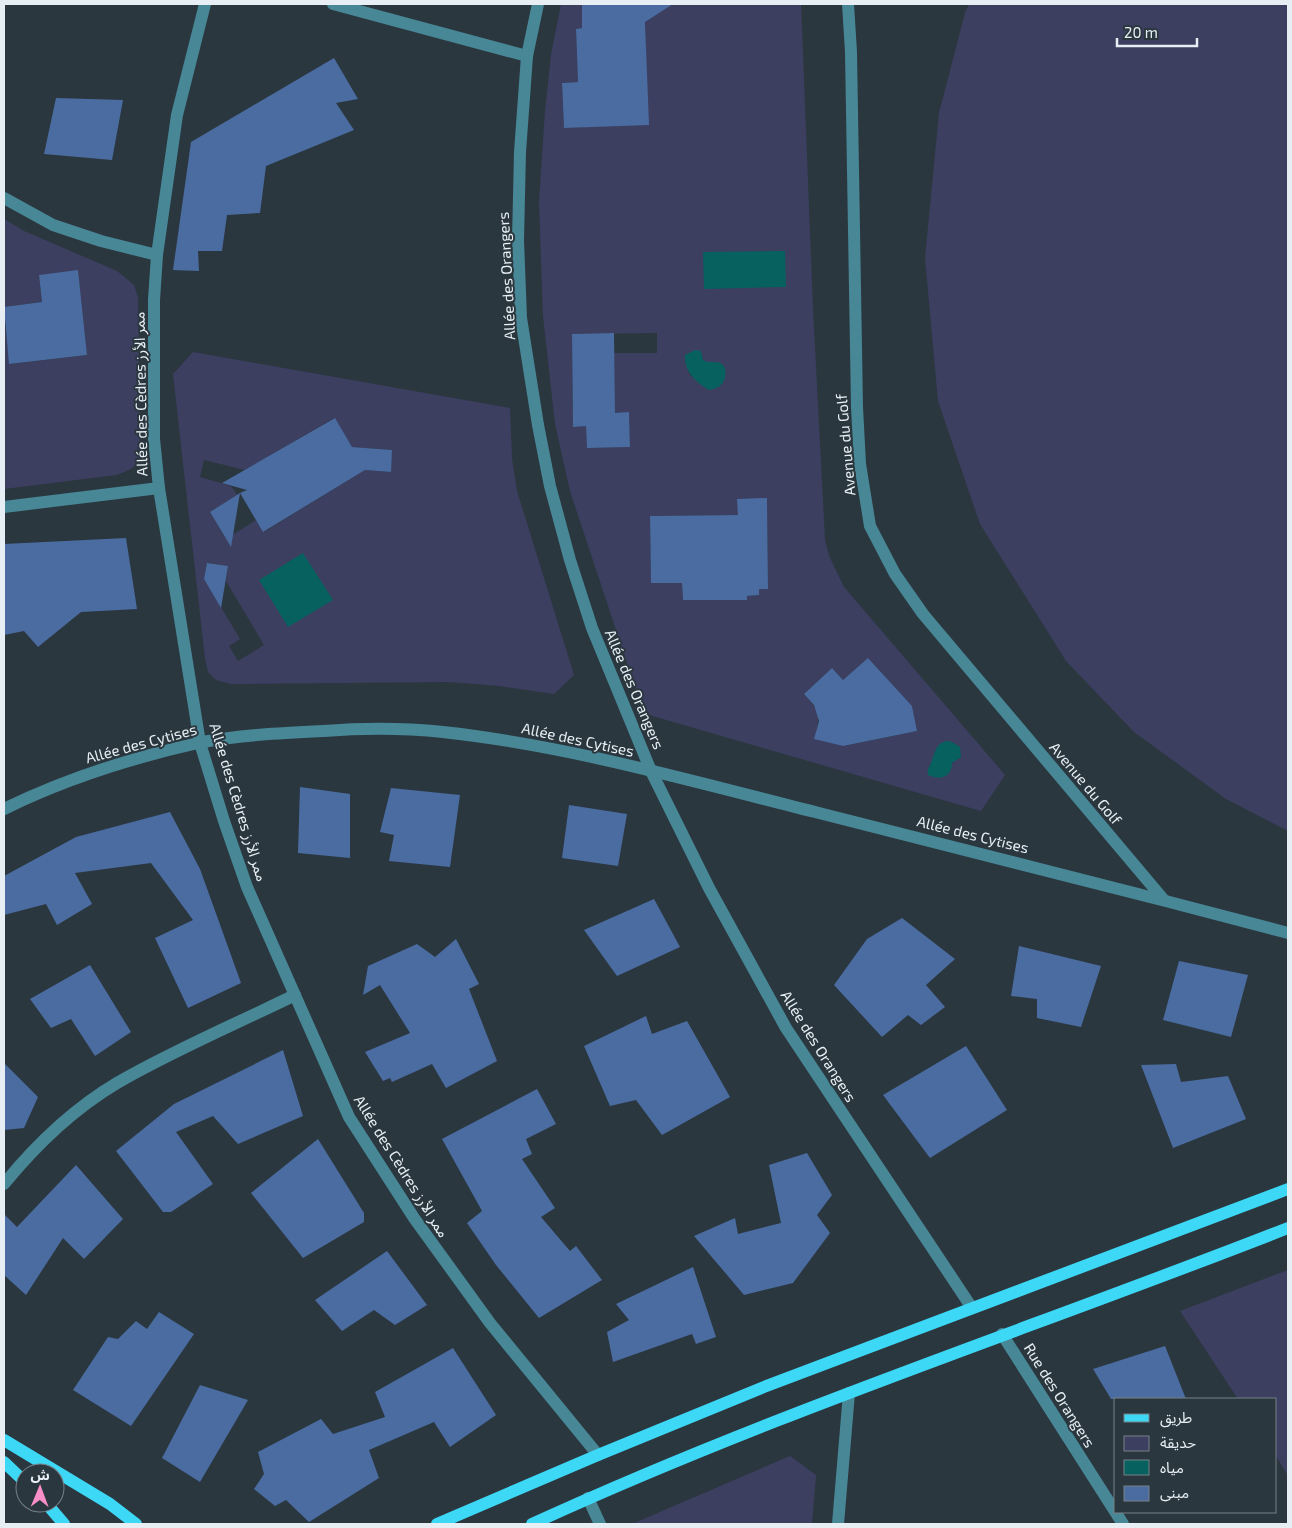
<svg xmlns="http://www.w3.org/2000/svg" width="1292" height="1528" viewBox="0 0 1292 1528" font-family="'Exo 2','Noto Sans Arabic',sans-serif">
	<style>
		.green { fill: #3d3f61; fill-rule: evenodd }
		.water { fill: #07615f }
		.building { fill: #4a6ca1 }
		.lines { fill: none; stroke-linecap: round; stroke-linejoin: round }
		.minor { stroke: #478796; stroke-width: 12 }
		.major { stroke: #3dd8f6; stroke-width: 12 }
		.labels { text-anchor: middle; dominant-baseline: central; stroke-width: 4; stroke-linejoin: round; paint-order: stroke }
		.street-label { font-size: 15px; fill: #e7eff4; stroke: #2b373f }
	</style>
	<rect width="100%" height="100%" fill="#2b373f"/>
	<g class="green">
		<path d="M 561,4 L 582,4 L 582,28 L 576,29 L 578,82 L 562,83 L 564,128 L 648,124 L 645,15 C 654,14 663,15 664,4 L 801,4 L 813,309 L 825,540 L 829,556 L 844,587 L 1005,775 L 981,811 L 656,717 L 648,714 L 642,708 L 570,491 L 555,424 L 543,316 L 539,202 L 545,111 L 551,55 ZM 657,333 L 657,353 L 614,353 L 615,413 L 629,413 L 630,447 L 587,448 L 586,426 L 573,426 L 572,334 ZM 701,351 L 703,360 L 707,363 L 717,362 L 709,390 L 690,375 L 685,361 ZM 738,499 L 767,499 L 768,589 L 759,589 L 759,595 L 747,596 L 747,600 L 683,600 L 682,583 L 651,583 L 650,516 L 738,515 ZM 868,658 L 912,706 L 917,731 L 843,746 L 815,739 C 819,715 822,713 804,694 L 832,668 L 843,680 ZM 961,756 L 955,760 L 942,777 L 936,777 L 929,766 L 931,763 Z"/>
		<path d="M 969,4 L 1288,4 L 1288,831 L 1226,799 L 1134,732 L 1066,661 L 980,524 L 938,401 L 925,258 L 939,113 L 965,13 Z"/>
		<path d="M 4,219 L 24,231 L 117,271 L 134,285 L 138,298 L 140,458 C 135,469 127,471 116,475 L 4,489 L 4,317 L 10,364 L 87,355 L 78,271 L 39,275 L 42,302 L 4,307 Z"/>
		<path d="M 193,352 L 510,408 L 512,459 L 517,491 L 574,675 L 554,694 L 499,686 L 449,682 L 231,684 L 216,680 L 208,672 L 205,658 L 173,374 ZM 334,418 L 352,447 L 392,450 L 390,472 L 365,470 L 264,532 L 256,520 L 226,539 L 210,512 L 237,495 L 231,486 L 200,477 L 204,460 L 245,470 ZM 207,563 L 228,566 L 226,581 L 264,645 L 238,661 L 229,646 L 240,639 L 204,579 Z"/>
		<path d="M 1288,1270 L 1288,1476 L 1276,1456 L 1276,1399 L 1238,1399 L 1180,1311 Z"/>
		<path d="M 790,1456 L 816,1475 L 812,1524 L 632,1524 Z"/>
	</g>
	<g class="water">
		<path d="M 785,251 L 786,287 L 704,289 L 703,252 Z"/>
		<path d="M 695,350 L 701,351 L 703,360 C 709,364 716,360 722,364 C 728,369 726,381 720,386 C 717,388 713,389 709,390 C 696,382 684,372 685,355 Z"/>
		<path d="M 303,553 L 333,600 L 288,627 L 259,580 Z"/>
		<path d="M 947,741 L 952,742 L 960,747 L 961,757 L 952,763 C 952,777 940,781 928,775 C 927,769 929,768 931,763 C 935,754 935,743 947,741 Z"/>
	</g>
	<g class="building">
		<path d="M 582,4 L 673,4 L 645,22 L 649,125 L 564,128 L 562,83 L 578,82 L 576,29 L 582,28 Z"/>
		<path d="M 334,58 L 358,99 L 336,103 L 354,130 L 266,166 L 260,213 L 227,215 L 222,251 L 198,251 L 199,271 L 173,270 L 191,142 Z"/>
		<path d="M 56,98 L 123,100 L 112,160 L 44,154 Z"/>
		<path d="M 78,270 L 87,355 L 9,364 L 4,307 L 42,302 L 39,275 Z"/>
		<path d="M 614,333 L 615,413 L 629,412 L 630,447 L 587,448 L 586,426 L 573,427 L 572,334 Z"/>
		<path d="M 335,418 L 352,447 L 392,450 L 391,472 L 365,470 L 263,532 L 240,493 L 247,490 L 222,483 Z"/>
		<path d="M 240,493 L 231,547 L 210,512 Z"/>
		<path d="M 767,498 L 768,589 L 759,589 L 759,595 L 747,596 L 747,600 L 683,600 L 682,583 L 651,583 L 650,516 L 738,515 L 737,499 Z"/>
		<path d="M 126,538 L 137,609 L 81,612 L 38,647 L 24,631 L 4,635 L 4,544 Z"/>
		<path d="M 207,563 L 228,566 L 221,608 L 204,579 Z"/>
		<path d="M 868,658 L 912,706 L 917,731 L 843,746 L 814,739 L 819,721 L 814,705 L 804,694 L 832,668 L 843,680 Z"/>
		<path d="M 300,787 L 350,794 L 350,858 L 298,853 Z"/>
		<path d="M 391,788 L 460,795 L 450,867 L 389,861 L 394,835 L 380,832 Z"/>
		<path d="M 569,805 L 627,814 L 618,866 L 562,858 Z"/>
		<path d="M 170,812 L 200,869 L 241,983 L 188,1008 L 155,938 L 193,920 L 151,863 L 75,873 L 92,904 L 57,925 L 46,904 L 4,915 L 4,876 L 76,837 Z"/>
		<path d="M 654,899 L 680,947 L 617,976 L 584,930 Z"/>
		<path d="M 902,918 L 955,959 L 926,985 L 945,1007 L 921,1025 L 908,1015 L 882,1037 L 834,985 L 867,939 Z"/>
		<path d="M 456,939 L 479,984 L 469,989 L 497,1061 L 446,1088 L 432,1064 L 392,1082 L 390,1078 L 383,1081 L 365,1052 L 410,1033 L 380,985 L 363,995 L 368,966 L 417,944 L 435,957 Z"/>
		<path d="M 1019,946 L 1101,966 L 1081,1027 L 1037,1018 L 1037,999 L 1011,996 Z"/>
		<path d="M 1179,961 L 1248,975 L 1231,1037 L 1163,1020 Z"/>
		<path d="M 90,965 L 131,1032 L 95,1056 L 71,1019 L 51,1028 L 30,999 Z"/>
		<path d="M 646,1016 L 652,1034 L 687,1021 L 730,1097 L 662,1135 L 636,1100 L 610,1106 L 584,1046 Z"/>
		<path d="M 966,1046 L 1007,1110 L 930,1158 L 883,1095 Z"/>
		<path d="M 283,1050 L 303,1116 L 238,1144 L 213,1116 L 176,1132 L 213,1184 L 171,1212 L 163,1212 L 116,1151 L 174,1104 Z"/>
		<path d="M 4,1063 L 38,1097 L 24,1128 L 4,1130 Z"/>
		<path d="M 1176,1064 L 1181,1082 L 1228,1076 L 1246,1119 L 1173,1148 L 1141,1065 Z"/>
		<path d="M 537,1089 L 556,1124 L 526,1139 L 532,1154 L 522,1159 L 555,1208 L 541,1217 L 570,1251 L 576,1246 L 602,1280 L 539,1318 L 496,1265 L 467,1223 L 482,1211 L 442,1139 Z"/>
		<path d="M 318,1139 L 364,1213 L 364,1222 L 303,1258 L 251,1193 Z"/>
		<path d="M 807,1153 L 832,1195 L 817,1215 L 830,1233 L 793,1283 L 744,1295 L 694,1236 L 735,1218 L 738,1234 L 781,1223 L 769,1165 Z"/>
		<path d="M 76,1165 L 123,1219 L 84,1259 L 63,1238 L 26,1295 L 4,1275 L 4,1214 L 17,1227 Z"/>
		<path d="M 387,1251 L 427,1305 L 395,1325 L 374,1310 L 342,1331 L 315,1300 Z"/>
		<path d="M 693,1267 L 716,1337 L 696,1344 L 692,1334 L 613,1362 L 607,1332 L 629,1320 L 616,1304 Z"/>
		<path d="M 159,1312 L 194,1334 L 131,1426 L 73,1390 L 108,1337 L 118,1339 L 136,1321 L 147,1329 Z"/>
		<path d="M 1165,1346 L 1186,1399 L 1111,1399 L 1093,1369 Z"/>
		<path d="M 453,1348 L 496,1415 L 450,1447 L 434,1422 L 369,1450 L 379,1478 L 309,1522 L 286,1500 L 275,1506 L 254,1489 L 264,1474 L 258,1452 L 321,1419 L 333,1434 L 385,1417 L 375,1392 Z"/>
		<path d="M 200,1385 L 248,1400 L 200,1482 L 162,1458 Z"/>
	</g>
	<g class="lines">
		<g class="minor">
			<path d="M 205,4 L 177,115 L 157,255 L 154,300 L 154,439 L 159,488 L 200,743 L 224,821 L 247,887 L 349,1117 L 414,1218 L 490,1323 L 598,1455"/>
			<path d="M 333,4 L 527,56"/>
			<path d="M 538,4 L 527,56 L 520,152 L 518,240 L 521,318 L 538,425 L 550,486 L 570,560 L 592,628 L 651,771 L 709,888 L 786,1028 L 972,1308"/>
			<path d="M 848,4 L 851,52 L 857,407 L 860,464 L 870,526 L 895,574 L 923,614 L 1164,900"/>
			<path d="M 4,198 L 53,225 L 101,241 L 157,255"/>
			<path d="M 4,507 L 159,488"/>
			<path d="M 4,809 C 65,779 131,758 198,743 C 239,735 282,733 324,731 C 363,728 403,728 443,732 C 571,746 695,782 819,813 C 976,852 1132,892 1288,933"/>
			<path d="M 4,1184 C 35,1146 75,1108 117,1083 C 174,1050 236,1024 295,995"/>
			<path d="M 1002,1334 L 1123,1524"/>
			<path d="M 588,1498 L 600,1524"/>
			<path d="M 838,1524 L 849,1393"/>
		</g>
		<g class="major">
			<path d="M 4,1440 L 110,1504 L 136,1524"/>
			<path d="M 4,1462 L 25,1482"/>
			<path d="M 46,1503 L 64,1524"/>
			<path d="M 437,1524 L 598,1455 L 764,1387 L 1288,1189"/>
			<path d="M 532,1524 C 778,1411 1036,1327 1288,1228"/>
		</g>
	</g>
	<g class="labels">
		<g class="street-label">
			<text transform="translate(506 276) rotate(-93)">Allée des Orangers</text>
			<text transform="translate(140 394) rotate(-91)">Allée des Cèdres ممر الأرز</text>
			<text transform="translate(845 445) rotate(-95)">Avenue du Golf</text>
			<text transform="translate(635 689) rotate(67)">Allée des Orangers</text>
			<text transform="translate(578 739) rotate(12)">Allée des Cytises</text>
			<text transform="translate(141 743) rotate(-15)">Allée des Cytises</text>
			<text transform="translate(1086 783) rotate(50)">Avenue du Golf</text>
			<text transform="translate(239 802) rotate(73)">Allée des Cèdres ممر الأرز</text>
			<text transform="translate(973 834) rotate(14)">Allée des Cytises</text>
			<text transform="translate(819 1046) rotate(58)">Allée des Orangers</text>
			<text transform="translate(402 1166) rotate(58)">Allée des Cèdres ممر الأرز</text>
			<text transform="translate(1060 1395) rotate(58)">Rue des Orangers</text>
		</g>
	</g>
	<rect width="1292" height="1528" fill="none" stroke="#e7eff4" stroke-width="10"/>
	<rect x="1114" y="1398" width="162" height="115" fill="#2b373f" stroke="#768187"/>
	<rect x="1124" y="1414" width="25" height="8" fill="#3dd8f6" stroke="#768187"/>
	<text x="1160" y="1423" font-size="15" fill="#e7eff4">طريق</text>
	<rect x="1124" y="1436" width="25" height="15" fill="#3d3f61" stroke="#768187"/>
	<text x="1160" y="1448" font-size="15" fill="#e7eff4">حديقة</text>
	<rect x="1124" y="1460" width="25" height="15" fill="#07615f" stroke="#768187"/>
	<text x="1160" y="1473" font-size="15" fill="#e7eff4">مياه</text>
	<rect x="1124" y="1486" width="25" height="15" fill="#4a6ca1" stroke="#768187"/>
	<text x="1160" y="1498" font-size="15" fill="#e7eff4">مبنى</text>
	<g transform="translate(40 1488) rotate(1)"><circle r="24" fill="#2b373f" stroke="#768187"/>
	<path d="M0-4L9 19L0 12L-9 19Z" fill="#fa8fc7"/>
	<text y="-8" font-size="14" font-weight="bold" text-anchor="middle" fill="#e7eff4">ش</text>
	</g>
	<path d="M1117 38v8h80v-8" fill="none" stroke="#e7eff4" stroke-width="2.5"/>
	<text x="1124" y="38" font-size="15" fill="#e7eff4" stroke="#2b373f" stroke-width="4" paint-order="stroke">20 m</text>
</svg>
